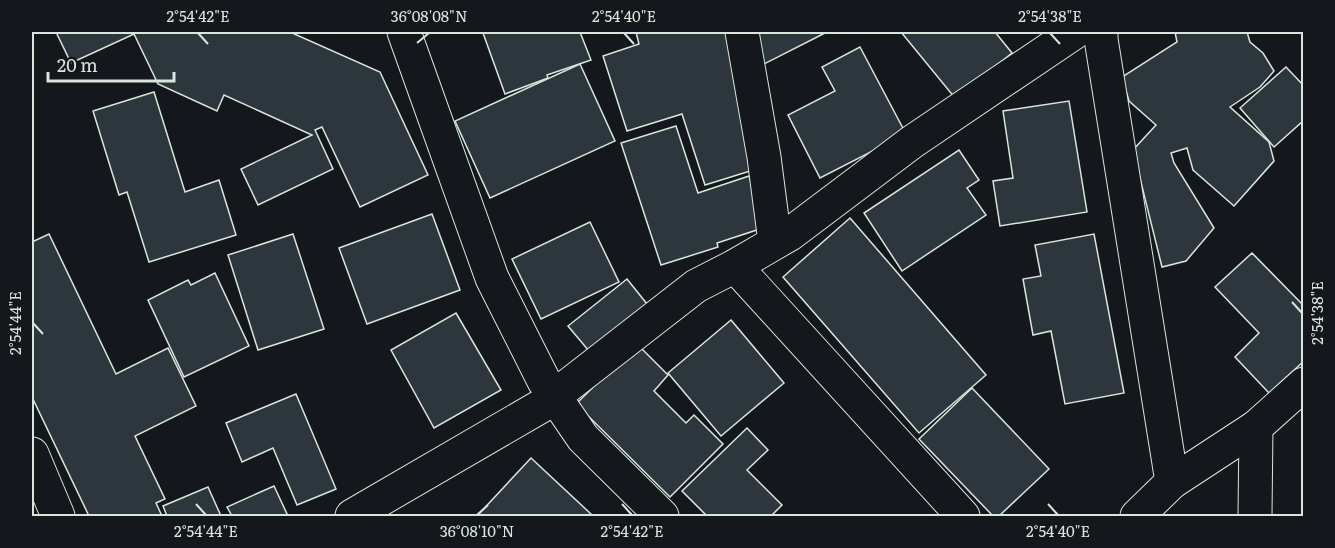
<svg xmlns="http://www.w3.org/2000/svg" width="1335" height="548" viewBox="0 0 1335 548" font-family="Literata,serif">
	<style>
		.building { fill: #2c363c; stroke: #d8e6dc; stroke-width: 1.5 }
		.lines { fill: none; stroke-linecap: round; stroke-linejoin: round }
		.minor-casing { stroke: #d8e6dc; stroke-width: 35 }
		.minor { stroke: #14181c; stroke-width: 33 }
		.ticks { fill: none; stroke: #d8e6dc; stroke-width: 2 }
		.neatline { fill: none; stroke: #d8e6dc; stroke-width: 2 }
		.ticks-label { font-size: 15px; text-anchor: middle; fill: #d8e6dc }
	</style>
	<rect width="100%" height="100%" fill="#14181c"/>
	<g class="building">
		<path d="M 56,32 L 290,32 L 380,72 L 428,175 L 360,207 L 322,127 L 315,130 L 333,169 L 258,205 L 241,169 L 312,135 L 224,95 L 217,111 L 158,84 L 134,34 L 71,63 Z"/>
		<path d="M 487,32 L 580,32 L 591,60 L 547,75 L 548,78 L 505,94 L 483,33 Z"/>
		<path d="M 636,32 L 733,32 L 763,167 L 705,185 L 682,114 L 627,131 L 603,56 L 639,44 Z"/>
		<path d="M 752,32 L 827,32 L 760,66 Z"/>
		<path d="M 901,32 L 995,32 L 1012,53 L 955,98 Z"/>
		<path d="M 1175,32 L 1247,32 L 1250,42 L 1263,53 L 1274,71 L 1260,87 L 1230,107 L 1269,142 L 1274,161 L 1234,206 L 1193,170 L 1187,148 L 1171,153 L 1174,163 L 1214,228 L 1186,261 L 1162,267 L 1133,150 L 1156,125 L 1129,101 L 1122,77 L 1177,42 Z"/>
		<path d="M 860,47 L 906,134 L 820,178 L 788,115 L 835,91 L 822,67 Z"/>
		<path d="M 580,64 L 615,141 L 490,198 L 455,121 Z"/>
		<path d="M 1286,67 L 1304,86 L 1304,123 L 1302,122 L 1274,147 L 1240,108 Z"/>
		<path d="M 154,92 L 185,192 L 219,180 L 236,235 L 149,262 L 127,192 L 119,195 L 93,111 Z"/>
		<path d="M 1069,101 L 1087,212 L 1000,226 L 993,181 L 1013,178 L 1003,111 Z"/>
		<path d="M 676,126 L 698,193 L 749,176 L 766,227 L 717,243 L 718,247 L 661,265 L 621,143 Z"/>
		<path d="M 959,150 L 979,180 L 967,188 L 986,215 L 902,271 L 864,213 Z"/>
		<path d="M 432,214 L 460,290 L 367,324 L 339,248 Z"/>
		<path d="M 850,218 L 986,375 L 919,433 L 783,277 Z"/>
		<path d="M 590,222 L 619,282 L 541,319 L 512,259 Z"/>
		<path d="M 49,234 L 116,374 L 168,348 L 196,406 L 135,436 L 165,499 L 156,503 L 162,516 L 89,516 L 32,397 L 32,242 Z"/>
		<path d="M 293,234 L 324,329 L 258,350 L 228,255 Z"/>
		<path d="M 1094,234 L 1124,393 L 1065,404 L 1051,331 L 1033,335 L 1023,279 L 1041,276 L 1035,245 Z"/>
		<path d="M 1252,253 L 1304,306 L 1304,361 L 1269,393 L 1235,357 L 1259,333 L 1215,287 Z"/>
		<path d="M 215,273 L 249,346 L 184,377 L 148,300 L 188,280 L 191,285 Z"/>
		<path d="M 627,279 L 647,304 L 589,351 L 568,326 Z"/>
		<path d="M 456,313 L 501,390 L 434,428 L 391,350 Z"/>
		<path d="M 731,320 L 784,383 L 721,436 L 668,373 Z"/>
		<path d="M 637,344 L 668,375 L 654,391 L 686,423 L 694,415 L 723,444 L 670,497 L 576,404 Z"/>
		<path d="M 972,388 L 1049,469 L 999,516 L 993,516 L 919,439 Z"/>
		<path d="M 296,394 L 336,489 L 297,505 L 273,448 L 242,462 L 226,423 Z"/>
		<path d="M 747,428 L 768,450 L 747,470 L 782,505 L 771,516 L 707,516 L 682,491 Z"/>
		<path d="M 531,458 L 591,514 L 589,516 L 477,516 Z"/>
		<path d="M 274,486 L 288,516 L 232,516 L 227,507 Z"/>
		<path d="M 208,487 L 221,516 L 167,516 L 163,506 Z"/>
	</g>
	<g class="lines">
		<defs>
			<g id="minor">
				<path d="M 404,32 L 492,278 L 544,381 L 583,438 L 662,516"/>
				<path d="M 742,32 L 764,157 L 775,242"/>
				<path d="M 1101,32 L 1101,39 L 1172,482"/>
				<path d="M 735,266 L 963,516"/>
				<path d="M 32,454 L 58,516"/>
				<path d="M 352,516 L 543,405 L 696,286 L 735,266 L 790,234 L 912,142 L 1075,32"/>
				<path d="M 1137,516 L 1172,482 L 1256,427 L 1304,384"/>
				<path d="M 1255,516 L 1256,427"/>
			</g>
		</defs>
		<use href="#minor" class="minor-casing"/>
		<use href="#minor" class="minor"/>
	</g>
	<path class="ticks" d="M 198,33 L 208,44M 624,33 L 634,44M 1050,33 L 1060,44M 417,43 L 429,33M 1292,302 L 1302,313M 33,323 L 43,334M 196,504 L 206,515M 622,504 L 632,515M 1048,504 L 1058,515M 477,515 L 488,505"/>
	<rect width="1335" height="548" fill="none" stroke="#14181c" stroke-width="66"/>
	<path d="M48 72v9h126v-9" fill="none" stroke="#d8e6dc" stroke-width="3"/>
	<text x="57" y="72" font-size="18" fill="#d8e6dc" stroke="#14181c" stroke-width="4.5" paint-order="stroke">20 m</text>
	<rect x="33" y="33" width="1269" height="482" class="neatline"/>
	<g class="ticks-label">
		<text x="198" y="22">2°54'42"E</text>
		<text x="429" y="22">36°08'08"N</text>
		<text x="624" y="22">2°54'40"E</text>
		<text x="1050" y="22">2°54'38"E</text>
		<text transform="translate(1318 313) rotate(-90)" y="5">2°54'38"E</text>
		<text transform="translate(16 323) rotate(-90)" y="5">2°54'44"E</text>
		<text x="206" y="537">2°54'44"E</text>
		<text x="477" y="537">36°08'10"N</text>
		<text x="632" y="537">2°54'42"E</text>
		<text x="1058" y="537">2°54'40"E</text>
	</g>
</svg>
